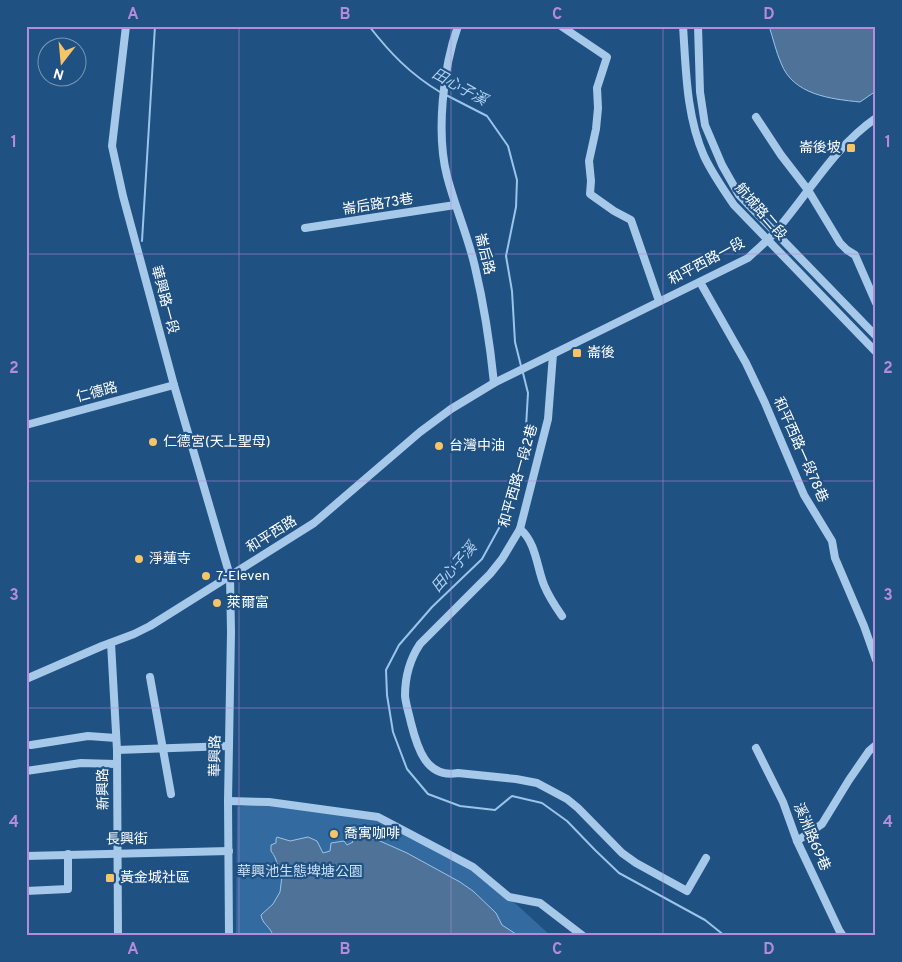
<svg xmlns="http://www.w3.org/2000/svg" width="902" height="962" viewBox="0 0 902 962" font-family="Overpass,'Noto Sans TC',sans-serif">
	<style>
		.green { fill: #336ba1 }
		.water { fill: #4f7398; stroke: #9ac4ea }
		.lines { fill: none; stroke-linecap: round; stroke-linejoin: round }
		.stream { stroke: #9ac4ea; stroke-width: 2 }
		.minor { stroke: #a6c8e9; stroke-width: 8 }
		.grid { fill: none; stroke: #b68bdc; stroke-width: 1; stroke-opacity: 0.55 }
		.poi-dot { fill: #f7c466; stroke: #1f5183; stroke-width: 2 }
		.labels { text-anchor: middle; dominant-baseline: central; stroke-width: 4.5; stroke-linejoin: round; paint-order: stroke }
		.poi-label { font-size: 14px; fill: #fff; stroke: #1f5183; text-anchor: start }
		.street-label { font-size: 14px; fill: #fff; stroke: #1f5183 }
		.park-label { font-size: 14px; fill: #cae1f7; stroke: #1f5183 }
		.water-label { font-size: 15px; font-style: italic; fill: #b1d2f1; stroke: #1f5183 }
		.neatline { fill: none; stroke: #b68bdc; stroke-width: 2 }
		.grid-label { font-size: 16px; text-anchor: middle; font-weight: bold; fill: #b68bdc }
	</style>
	<rect width="100%" height="100%" fill="#1f5183"/>
	<path class="green" d="M 249,805 L 272,805 L 367,818 L 386,823 L 470,867 L 504,897 L 516,904 L 551,936 L 236,936 L 237,807 Z"/>
	<g class="water">
		<path d="M 769,26 L 876,26 L 876,91 L 860,102 C 831,99 793,95 781,63 C 776,52 773,38 769,26 Z"/>
		<path d="M 352,833 L 380,841 L 407,853 L 460,882 L 473,891 L 496,913 L 502,925 L 519,936 L 273,936 C 271,927 262,924 261,915 L 273,904 L 280,892 L 282,876 C 276,868 279,861 271,851 L 271,845 L 276,843 L 276,839 L 277,837 L 290,841 L 308,837 L 317,841 L 323,853 L 330,851 L 331,843 L 344,841 L 347,845 L 353,842 L 350,834 Z"/>
	</g>
	<g class="lines">
		<g class="stream">
			<path d="M 369,26 C 390,53 410,74 440,92"/>
			<path d="M 446,95 L 487,116 L 508,146 L 517,180 L 516,207 L 506,256 L 512,291 L 515,342 L 521,366"/>
			<path d="M 142,241 L 155,26"/>
			<path d="M 523,373 L 528,393 L 526,427 L 521,467 L 504,519 L 482,559 L 432,607 L 399,645 L 386,670 L 387,695 L 393,732 L 407,769 L 428,794 L 460,806 L 495,810 L 512,796 L 542,803 L 567,821 L 595,850 L 619,873 L 705,920 L 725,936"/>
		</g>
		<g class="minor">
			<path d="M 126,26 L 112,146 L 123,196 L 174,385 L 230,576 L 231,632 L 228,801 L 229,936"/>
			<path d="M 458,26 C 443,68 436,133 447,176 C 455,207 468,236 475,267 C 484,305 490,344 494,383"/>
			<path d="M 561,26 L 607,57 L 597,88 L 598,108 L 596,129 L 589,161 L 591,181 L 590,194 L 614,211 L 631,220 L 659,301"/>
			<path d="M 683,26 C 686,69 686,115 704,156 C 712,173 723,189 734,205 L 876,352"/>
			<path d="M 698,26 L 700,92 L 705,125 L 722,165 L 739,195 L 876,336"/>
			<path d="M 756,117 L 781,155 L 808,190 L 840,243 L 847,250 L 855,255 L 876,303"/>
			<path d="M 305,228 L 455,205"/>
			<path d="M 700,282 L 746,363 L 765,403 L 804,495 L 832,541 L 835,558 L 864,626 L 876,660"/>
			<path d="M 553,354 L 548,419 L 520,529 L 502,559 L 490,574 L 420,644 C 410,659 405,678 405,696 C 406,705 409,714 411,723 C 417,747 426,779 458,773 L 516,779 L 537,783 L 567,799 L 578,808 L 622,853 L 636,863 L 687,891 L 706,858"/>
			<path d="M 26,425 L 174,385"/>
			<path d="M 520,529 C 536,542 537,568 544,585 C 549,597 555,606 562,616"/>
			<path d="M 111,643 L 117,750 L 118,936"/>
			<path d="M 150,677 L 171,794"/>
			<path d="M 26,679 L 102,646 L 134,634 L 150,626 L 314,523 L 420,432 L 451,409 L 494,383 L 748,258 C 757,249 768,241 776,231 C 809,193 834,147 876,118"/>
			<path d="M 31,745 L 88,736 L 116,738"/>
			<path d="M 756,748 L 783,802 L 797,841 L 839,930 L 843,936"/>
			<path d="M 117,750 L 229,746"/>
			<path d="M 26,771 L 81,763 L 116,764"/>
			<path d="M 228,801 L 269,802 L 378,817 L 473,867 L 509,897 L 540,903 L 583,936"/>
			<path d="M 797,841 L 822,824 L 849,780 L 869,751 L 876,745"/>
			<path d="M 26,856 L 229,851"/>
			<path d="M 26,891 L 68,889 L 68,854"/>
		</g>
	</g>
	<path class="grid" d="M 239,26 L 239,936M 451,26 L 451,936M 663,26 L 663,936M 26,254 L 876,254M 26,481 L 876,481M 26,708 L 876,708"/>
	<g class="poi-dot">
		<rect x="846" y="143" width="10" height="10" rx="2.5"/>
		<rect x="572" y="348" width="10" height="10" rx="2.5"/>
		<circle cx="153" cy="442" r="5"/>
		<circle cx="439" cy="446" r="5"/>
		<circle cx="139" cy="559" r="5"/>
		<circle cx="206" cy="576" r="5"/>
		<circle cx="217" cy="603" r="5"/>
		<circle cx="334" cy="834" r="5"/>
		<rect x="105" y="873" width="10" height="10" rx="2.5"/>
	</g>
	<g class="labels">
		<g class="poi-label">
			<text x="841" y="148" text-anchor="end">崙後坡</text>
			<text x="587" y="353">崙後</text>
			<text x="163" y="442">仁德宮(天上聖母)</text>
			<text x="449" y="446">台灣中油</text>
			<text x="149" y="559">淨蓮寺</text>
			<text x="216" y="576">7-Eleven</text>
			<text x="227" y="603">萊爾富</text>
			<text x="344" y="834">喬寓咖啡</text>
			<text x="120" y="878">黃金城社區</text>
		</g>
		<g class="street-label">
			<text transform="translate(378 205) rotate(-9)">崙后路73巷</text>
			<text transform="translate(760 212) rotate(49)">航城路二段</text>
			<text transform="translate(484 254) rotate(76)">崙后路</text>
			<text transform="translate(707 262) rotate(-28)">和平西路一段</text>
			<text transform="translate(164 300) rotate(75)">華興路一段</text>
			<text transform="translate(97 393) rotate(-15)">仁德路</text>
			<text transform="translate(800 450) rotate(66)">和平西路一段78巷</text>
			<text transform="translate(519 476) rotate(-74)">和平西路一段2巷</text>
			<text transform="translate(272 535) rotate(-32)">和平西路</text>
			<text transform="translate(216 756) rotate(-89)">華興路</text>
			<text transform="translate(104 789) rotate(-91)">新興路</text>
			<text transform="translate(811 837) rotate(67)">溪洲路69巷</text>
			<text transform="translate(127 840) rotate(-1)">長興街</text>
		</g>
		<g class="park-label">
			<text x="300" y="872">華興池生態埤塘公園</text>
		</g>
		<g class="water-label">
			<text transform="translate(459 88) rotate(29)">田心子溪</text>
			<text transform="translate(455 568) rotate(-49)">田心子溪</text>
		</g>
	</g>
	<rect width="902" height="962" fill="none" stroke="#1f5183" stroke-width="55"/>
	<g transform="translate(62 62) rotate(196)"><circle r="24" fill="#1f5183" stroke="#7997b5"/>
	<path d="M0-4L9 19L0 12L-9 19Z" fill="#f7c466"/>
	<text y="-8" font-size="14" font-weight="bold" text-anchor="middle" fill="#ffffff">N</text>
	</g>
	<rect x="28" y="28" width="846" height="906" class="neatline"/>
	<g class="grid-label">
		<text x="133" y="19">A</text>
		<text x="345" y="19">B</text>
		<text x="557" y="19">C</text>
		<text x="769" y="19">D</text>
		<text x="14" y="147">1</text>
		<text x="888" y="147">1</text>
		<text x="14" y="373">2</text>
		<text x="888" y="373">2</text>
		<text x="14" y="600">3</text>
		<text x="888" y="600">3</text>
		<text x="14" y="827">4</text>
		<text x="888" y="827">4</text>
		<text x="133" y="954">A</text>
		<text x="345" y="954">B</text>
		<text x="557" y="954">C</text>
		<text x="769" y="954">D</text>
	</g>
</svg>
